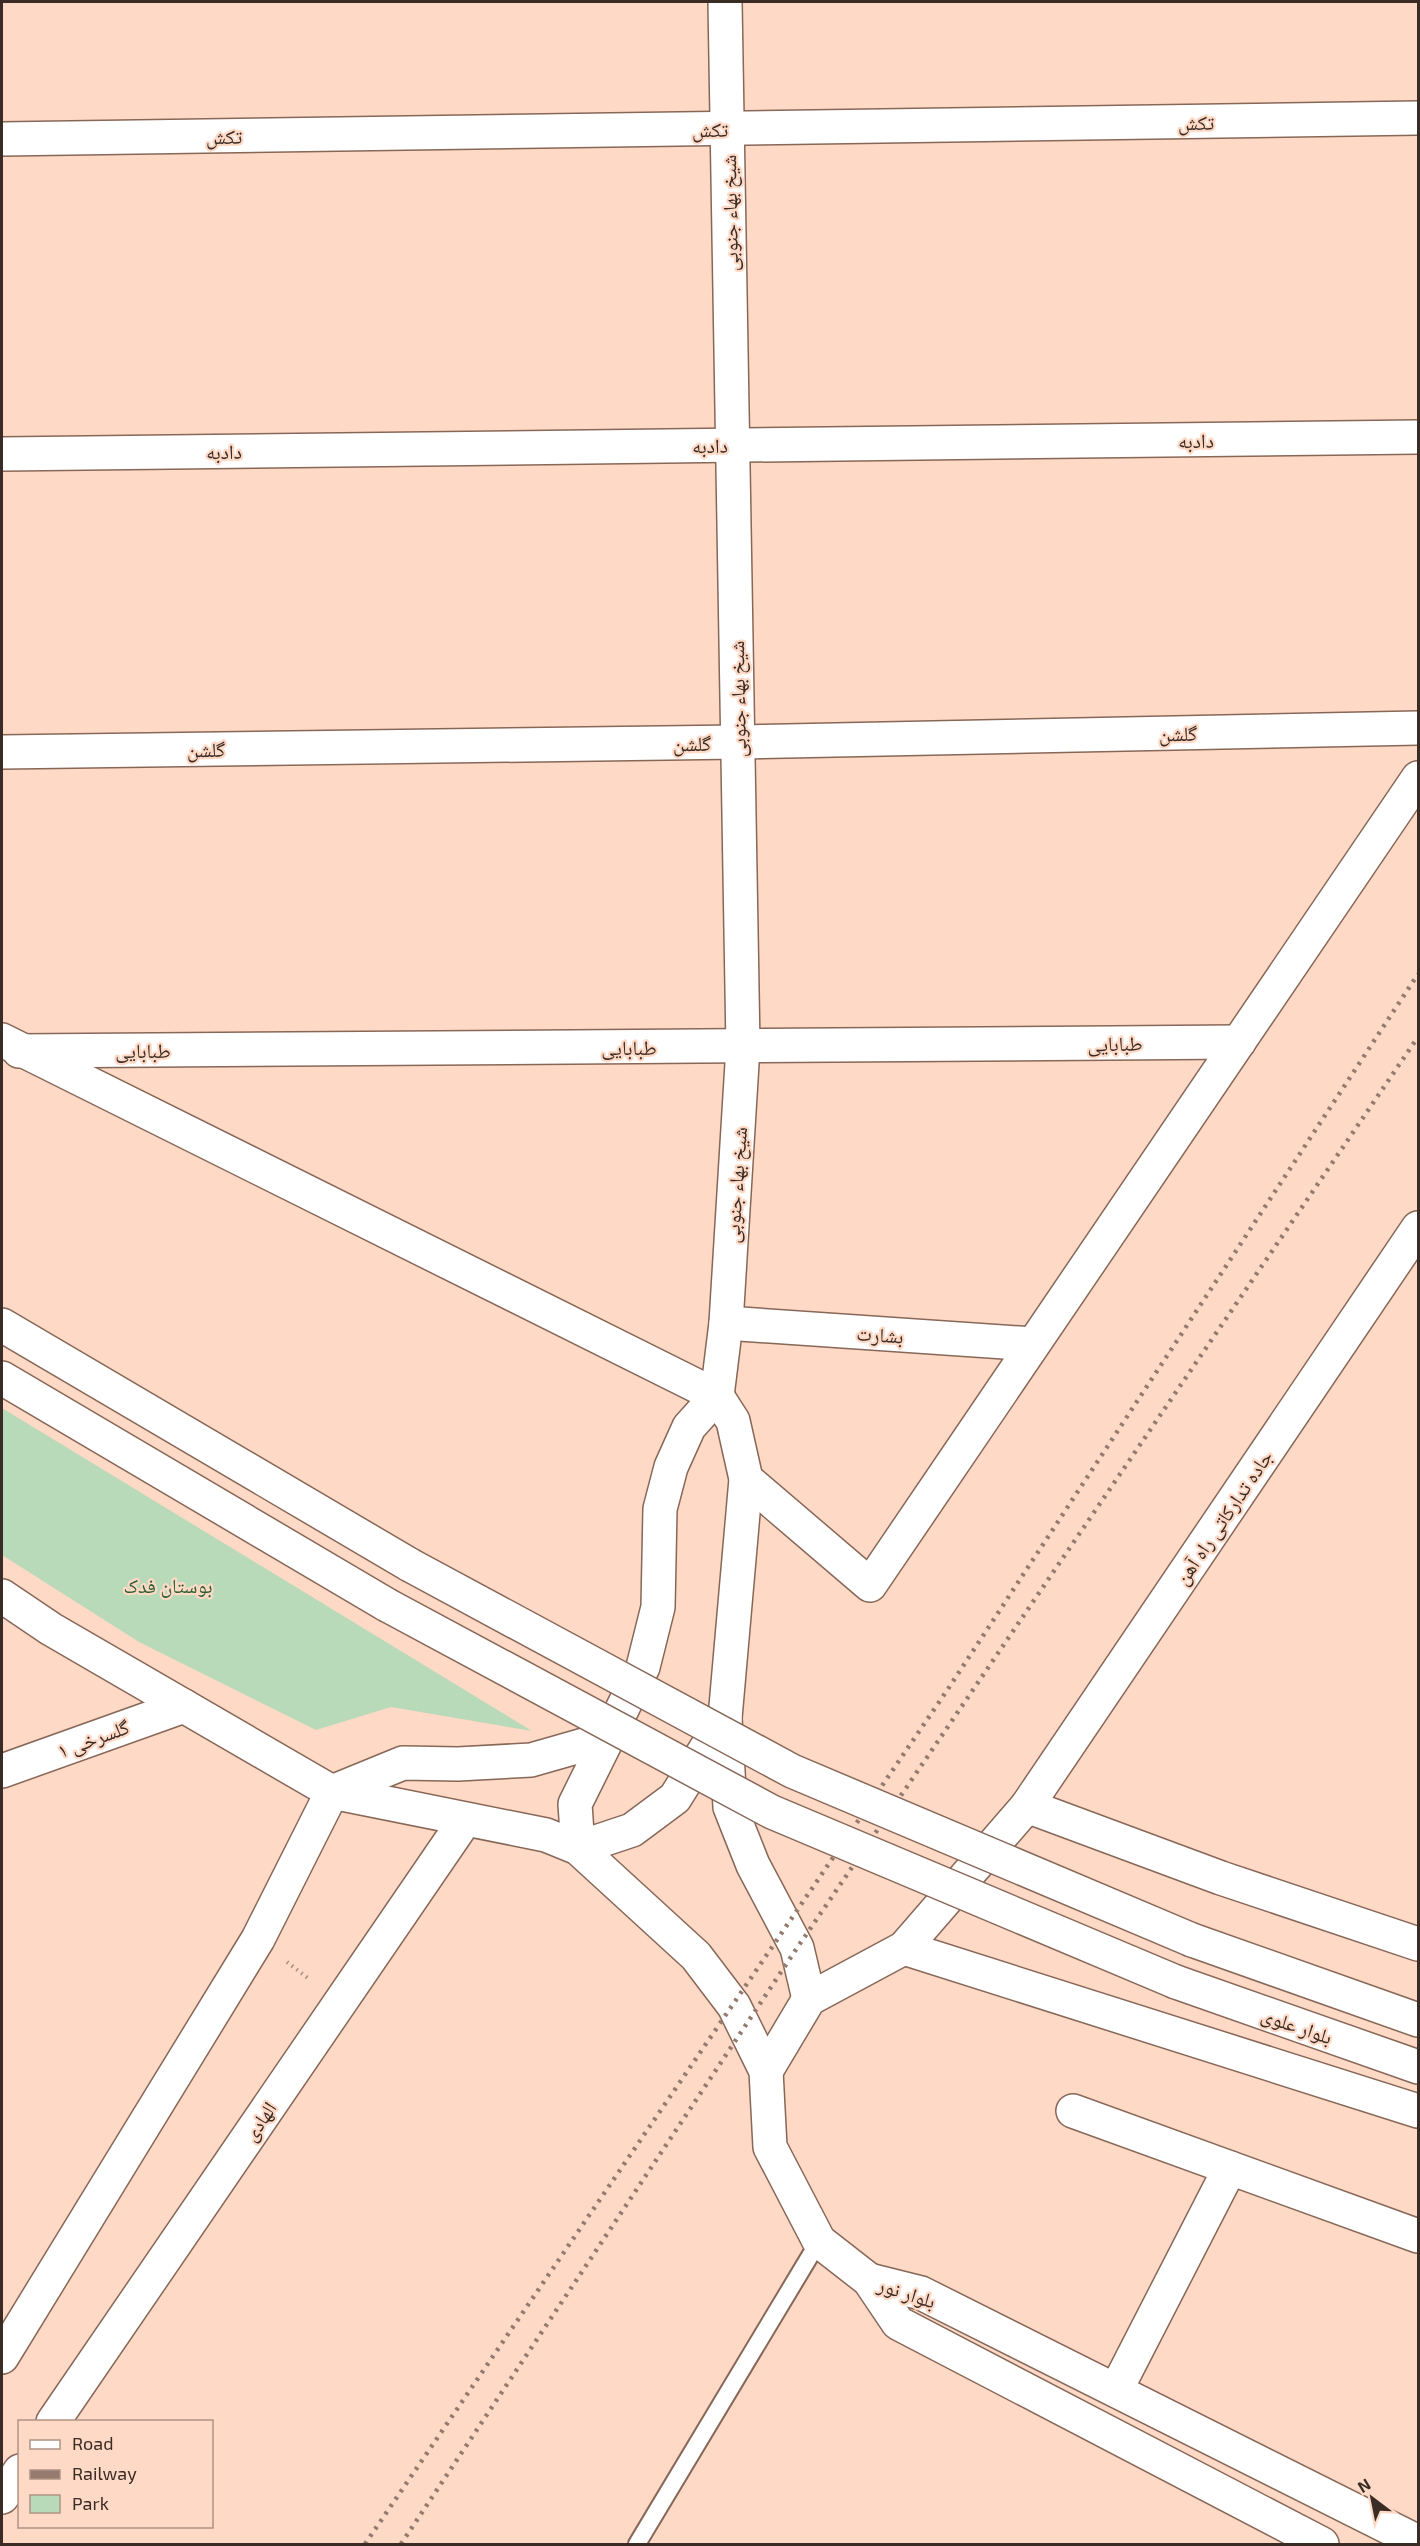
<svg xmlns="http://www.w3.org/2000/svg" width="1420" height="2546" viewBox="0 0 1420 2546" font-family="'Exo 2','Noto Naskh Arabic',sans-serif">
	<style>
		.green { fill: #b9dab9 }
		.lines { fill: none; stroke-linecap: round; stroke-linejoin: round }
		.lane-casing { stroke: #876757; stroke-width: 20 }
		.street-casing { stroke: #876757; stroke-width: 36 }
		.secondary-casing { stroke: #876757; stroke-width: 36 }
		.path { stroke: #a78c7e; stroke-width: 4; stroke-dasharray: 1.5 4.5; stroke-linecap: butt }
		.lane { stroke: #fff; stroke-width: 16 }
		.street { stroke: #fff; stroke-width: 33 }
		.secondary { stroke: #fff; stroke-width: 33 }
		.rail { stroke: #947b6e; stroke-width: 4.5; stroke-dasharray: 3 6; stroke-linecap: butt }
		.secondary-bridge-casing { stroke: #876757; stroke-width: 36; stroke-linecap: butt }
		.secondary-bridge { stroke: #fff; stroke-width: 33 }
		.labels { text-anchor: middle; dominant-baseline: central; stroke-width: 4.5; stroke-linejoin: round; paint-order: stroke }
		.street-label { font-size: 20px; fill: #3a2b24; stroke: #fed9c6 }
		.park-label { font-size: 20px; fill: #2b5e30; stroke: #fed9c6 }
	</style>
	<rect width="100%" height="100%" fill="#fed9c6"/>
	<path class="green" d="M 2,1408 L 532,1731 L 391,1707 L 316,1730 L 139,1642 L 2,1555 Z"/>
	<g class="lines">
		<defs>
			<path id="lane" d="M 637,2544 L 819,2241"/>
			<g id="street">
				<path d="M 2,139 L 1418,118"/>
				<path d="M 2,454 L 1418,437"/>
				<path d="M 2,752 L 738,742 L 1418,728"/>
				<path d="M 19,1051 L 1239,1042"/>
				<path d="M 726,1323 L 1033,1344"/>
				<path d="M 746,1479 L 870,1585 L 1418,778"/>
				<path d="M 2,1771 L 184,1706"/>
				<path d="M 1073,2111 L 1418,2236"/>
				<path d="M 1116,2390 L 1230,2168"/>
			</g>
			<g id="secondary">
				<path d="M 2,1040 L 717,1396 L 733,1421 L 746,1479 L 725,1718 L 675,1798 L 632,1830 L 578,1848 L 575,1804 L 643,1667 L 658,1607 L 660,1509 L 671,1467 L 689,1427 L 717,1396"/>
				<path d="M 2,1325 L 410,1565"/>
				<path d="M 2,1378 L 387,1605"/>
				<path d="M 717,1396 L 726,1323 L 743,1047 L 725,2"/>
				<path d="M 2,1596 L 51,1629 L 332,1792 L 546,1835 L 578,1848 L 696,1956 L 734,2006 L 766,2071 L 770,2147 L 819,2241 L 869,2280 L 898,2323 L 1322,2544"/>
				<path d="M 725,1718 L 730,1807 L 753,1865 L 797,1948 L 809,1999"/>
				<path d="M 1027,1806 L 1221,1878 L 1418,1944"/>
				<path d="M 1192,1940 L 1418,2020"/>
				<path d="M 904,1948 L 1418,2111"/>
				<path d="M 1176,1982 L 1418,2067"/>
				<path d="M 766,2071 L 809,1999 L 904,1948 L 1027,1806 L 1418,1228"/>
				<path d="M 869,2280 L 921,2293 L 1418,2542"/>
				<path d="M 2,2357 L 258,1939 L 332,1792 L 403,1763 L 458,1764 L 531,1760 L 608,1738"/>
				<path d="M 53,2422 L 465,1820"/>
				<path d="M 2,2497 L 20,2471"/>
			</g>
		</defs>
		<use href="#lane" class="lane-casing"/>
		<use href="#street" class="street-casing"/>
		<use href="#secondary" class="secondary-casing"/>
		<path class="path" d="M 287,1962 L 309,1979"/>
		<use href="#lane" class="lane"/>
		<use href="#street" class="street"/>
		<use href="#secondary" class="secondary"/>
		<g class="rail">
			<path d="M 365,2544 L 948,1689 L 1418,974"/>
			<path d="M 401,2544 L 797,1948 L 1418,1037"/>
		</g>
		<defs>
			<g id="secondary-bridge">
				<path d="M 410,1565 L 792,1771 L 1192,1940"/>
				<path d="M 387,1605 L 772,1812 L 1176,1982"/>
			</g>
		</defs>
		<use href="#secondary-bridge" class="secondary-bridge-casing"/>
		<use href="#secondary-bridge" class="secondary-bridge"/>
	</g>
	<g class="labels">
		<g class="street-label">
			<text transform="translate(1196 122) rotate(-1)">تکش</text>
			<text transform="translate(710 129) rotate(-1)">تکش</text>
			<text transform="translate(224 136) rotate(-1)">تکش</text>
			<text transform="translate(729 213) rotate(-91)">شیخ بهاء جنوبی</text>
			<text transform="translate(1196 440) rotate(-1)">دادبه</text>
			<text transform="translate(710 445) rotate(-1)">دادبه</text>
			<text transform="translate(224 451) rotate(-1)">دادبه</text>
			<text transform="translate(737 699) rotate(-91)">شیخ بهاء جنوبی</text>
			<text transform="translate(1178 733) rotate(-1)">گلشن</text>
			<text transform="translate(692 743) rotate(-1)">گلشن</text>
			<text transform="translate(206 749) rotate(-1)">گلشن</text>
			<text transform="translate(1115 1043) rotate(-1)">طبابایی</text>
			<text x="629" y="1047">طبابایی</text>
			<text x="143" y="1050">طبابایی</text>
			<text transform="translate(735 1185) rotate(-86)">شیخ بهاء جنوبی</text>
			<text transform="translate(880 1334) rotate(4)">بشارت</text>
			<text transform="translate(1223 1517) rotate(-56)">جاده تدارکاتی راه آهن</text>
			<text transform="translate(93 1738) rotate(-20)">گلسرخی ۱</text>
			<text transform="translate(1297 2025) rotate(19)">بلوار علوی</text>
			<text transform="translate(259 2121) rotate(-56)">الهادی</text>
			<text transform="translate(907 2292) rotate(18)">بلوار نور</text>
		</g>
		<g class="park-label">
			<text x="168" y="1585">بوستان فدک</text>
		</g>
	</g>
	<rect width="1420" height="2546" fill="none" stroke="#3a2b24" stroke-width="6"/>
	<rect x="18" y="2420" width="195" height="108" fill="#fed9c6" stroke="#b09385" stroke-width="1.5"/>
	<rect x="30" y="2440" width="30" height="9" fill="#ffffff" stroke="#b09385" stroke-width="1.5"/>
	<text x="72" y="2450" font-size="18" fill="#3a2b24">Road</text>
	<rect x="30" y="2470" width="30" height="9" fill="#947b6e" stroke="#b09385" stroke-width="1.5"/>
	<text x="72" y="2480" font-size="18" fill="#3a2b24">Railway</text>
	<rect x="30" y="2495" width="30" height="18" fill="#b9dab9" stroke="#b09385" stroke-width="1.5"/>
	<text x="72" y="2510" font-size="18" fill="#3a2b24">Park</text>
	<g transform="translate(1372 2498) rotate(328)" stroke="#fed9c6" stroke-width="4.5" paint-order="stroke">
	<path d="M0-4.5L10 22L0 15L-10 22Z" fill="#3a2b24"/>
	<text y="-9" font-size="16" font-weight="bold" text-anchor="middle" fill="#3a2b24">N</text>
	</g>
</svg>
